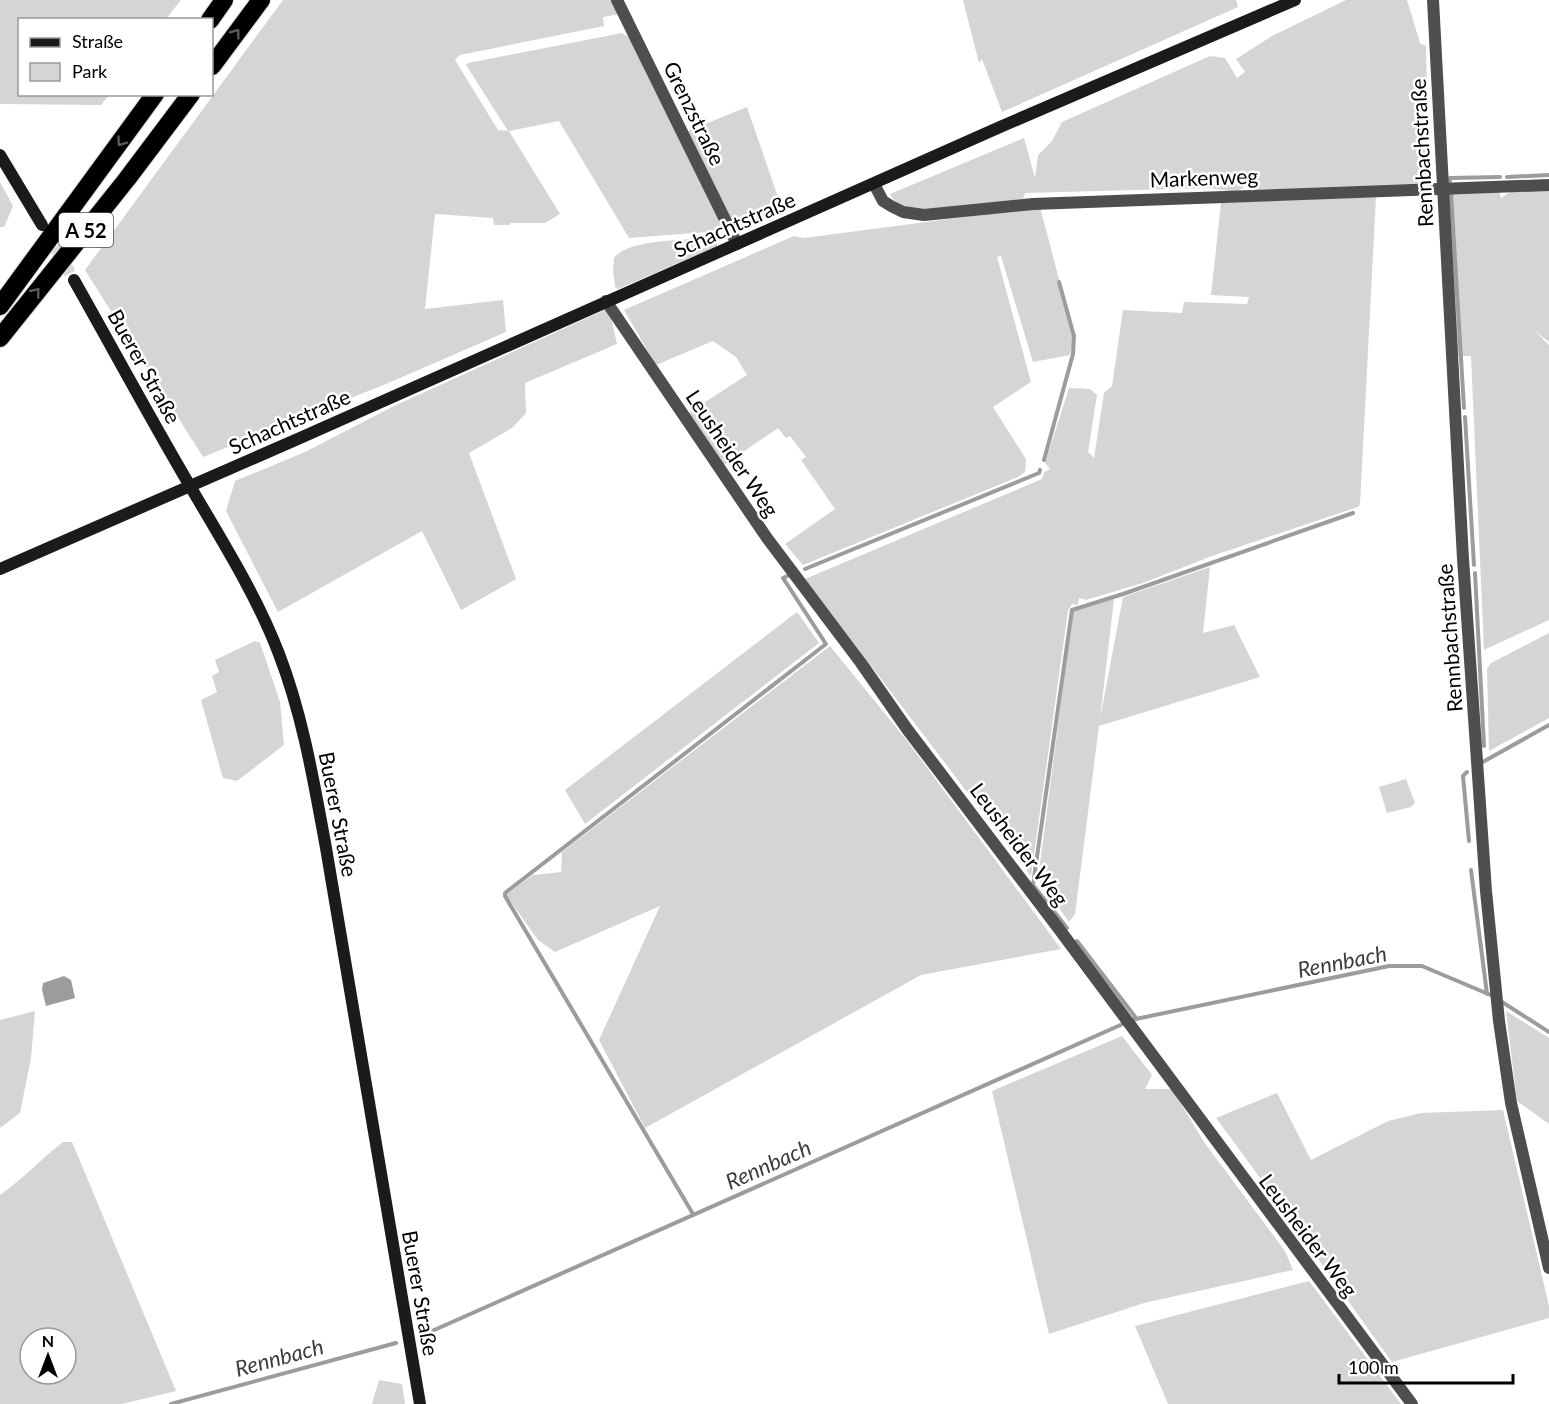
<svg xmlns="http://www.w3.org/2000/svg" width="1549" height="1404" viewBox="0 0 1549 1404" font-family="Lato,sans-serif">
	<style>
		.green { fill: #d5d5d5; fill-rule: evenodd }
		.water { fill: #9c9c9c }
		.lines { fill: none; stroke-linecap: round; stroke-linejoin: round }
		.stream { stroke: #9c9c9c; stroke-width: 4 }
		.secondary-tunnel { stroke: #d9d9d9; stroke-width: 12; stroke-dasharray: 12 6; stroke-linecap: butt }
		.highway-casing { stroke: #dbdbdb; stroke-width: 20 }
		.street { stroke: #4e4e4e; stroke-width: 12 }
		.secondary { stroke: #1b1b1b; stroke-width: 12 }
		.highway { stroke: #000; stroke-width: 18 }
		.oneway { stroke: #595959 }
		.labels { text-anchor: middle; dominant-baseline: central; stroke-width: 5; stroke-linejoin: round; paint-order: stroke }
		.shield { fill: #fff; stroke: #4c4c4c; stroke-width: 1.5 }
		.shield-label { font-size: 20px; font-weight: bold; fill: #000 }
		.street-label { font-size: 21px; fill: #000; stroke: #fff }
		.water-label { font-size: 22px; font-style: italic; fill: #3d3d3d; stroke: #fff }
	</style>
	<rect width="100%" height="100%" fill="#fff"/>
	<g class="green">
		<path d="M 0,0 L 181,0 L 166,19 L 20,20 L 20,94 L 109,95 L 101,105 L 0,104 Z"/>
		<path d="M 283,0 L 613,0 L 620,14 L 603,17 L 604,26 L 460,55 L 455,60 L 498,130 L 508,131 L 466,65 L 468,63 L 622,33 L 630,38 L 722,220 L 720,231 L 629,238 L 559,121 L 509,131 L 560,214 L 545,223 L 510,223 L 510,225 L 494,225 L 493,218 L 435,214 L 425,309 L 503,300 L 506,332 L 386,384 L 203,457 L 85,270 Z"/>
		<path d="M 963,0 L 1236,0 L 1238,7 L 1002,112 L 982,59 L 979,63 Z"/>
		<path d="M 1346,0 L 1407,0 L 1420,43 L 1426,46 L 1428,141 L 1433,182 L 1431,183 L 1251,190 L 1247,185 L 1237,192 L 1209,188 L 1025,193 L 1023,199 C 993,203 930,217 903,206 C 897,204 893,199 890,194 L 1024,138 L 1035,178 L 1038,155 L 1052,141 L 1062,122 L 1210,56 L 1225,58 L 1237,78 L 1245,72 L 1236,59 L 1272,36 Z"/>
		<path d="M 747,107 L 782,209 L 735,229 L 688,131 Z"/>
		<path d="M 0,182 L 13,206 L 4,227 L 0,227 Z"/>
		<path d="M 1499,189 L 1501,198 L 1513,190 L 1549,189 L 1549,342 L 1534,330 L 1549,345 L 1549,620 L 1484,650 L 1471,356 L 1456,356 L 1448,192 Z"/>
		<path d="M 1376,197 L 1360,504 L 1358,507 L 1212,556 L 1143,583 L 1086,600 L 1079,598 L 1078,605 L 1072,604 L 1068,611 L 1031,876 L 805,579 L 1042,479 L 1044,472 L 1050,469 L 1045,463 L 1069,388 L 1090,389 L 1097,395 L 1088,452 L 1094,458 L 1104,393 L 1112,386 L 1123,310 L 1182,313 L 1184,302 L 1247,304 L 1249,297 L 1211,295 L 1221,203 Z"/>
		<path d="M 1040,207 L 1074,336 L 1070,355 L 1033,362 L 1001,256 L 997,257 L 1031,382 L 993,407 L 1026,459 L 1025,472 L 1018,477 L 803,565 L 785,544 L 835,509 L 801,460 L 806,457 L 790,436 L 786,438 L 778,428 L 724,465 L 688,413 L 747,375 L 736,357 L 713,341 L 656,365 L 624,310 L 794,236 L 804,238 Z"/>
		<path d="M 711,238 L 717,239 L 717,246 L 618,289 L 615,287 L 613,270 L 614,258 C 627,239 688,240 711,238 Z"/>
		<path d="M 609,308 L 617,344 L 525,383 L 526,413 L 512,428 L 469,453 L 516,579 L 461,610 L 422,531 L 278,612 L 226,511 L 235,481 L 305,452 L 394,406 Z"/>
		<path d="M 1210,567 L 1203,633 L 1234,625 L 1260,677 L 1099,726 L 1075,914 L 1069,922 L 1038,879 L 1073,611 L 1114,599 L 1100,719 L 1123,597 Z"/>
		<path d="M 797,612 L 819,643 L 585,824 L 565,790 Z"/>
		<path d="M 1549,633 L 1549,718 L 1489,751 L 1487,669 L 1491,663 Z"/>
		<path d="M 255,641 L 260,643 L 280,702 L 284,745 L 237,781 L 223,778 L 201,700 L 217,692 L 212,676 L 219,672 L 215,660 Z"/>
		<path d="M 830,646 L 908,742 L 1061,949 L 921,975 L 645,1128 L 599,1040 L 660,906 L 555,952 L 538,940 L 506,895 L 533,875 L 561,872 L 562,852 Z"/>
		<path d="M 1406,779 L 1415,803 L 1411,807 L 1387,813 L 1379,787 Z"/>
		<path d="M 35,1011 L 31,1058 L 20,1113 L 0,1128 L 0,1020 Z"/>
		<path d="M 1506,1011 L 1549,1038 L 1549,1124 L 1517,1101 Z"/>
		<path d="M 1122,1036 L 1152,1075 L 1145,1089 L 1172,1089 L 1204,1142 L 1285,1251 L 1293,1270 L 1144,1303 L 1049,1334 L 992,1091 Z"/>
		<path d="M 1277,1093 L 1311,1160 L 1388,1121 L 1421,1113 L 1503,1110 L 1549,1306 L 1549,1318 L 1392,1362 C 1333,1281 1276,1198 1216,1118 Z"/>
		<path d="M 63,1142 L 72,1142 L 176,1391 L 122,1404 L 0,1404 L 0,1195 C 23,1179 41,1159 63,1142 ZM 30,1338 L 66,1338 L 66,1374 L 30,1374 Z"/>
		<path d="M 1309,1281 L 1401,1404 L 1168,1404 L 1135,1326 Z"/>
		<path d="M 379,1380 L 402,1384 L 405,1404 L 372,1404 Z"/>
	</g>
	<path class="water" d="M 64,976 L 71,980 L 75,998 L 46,1006 L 42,990 L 43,983 Z"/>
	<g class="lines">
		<g class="stream">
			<path d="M 1507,177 L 1549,175"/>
			<path d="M 1450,181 L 1450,178 L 1500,177"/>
			<path d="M 1451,193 L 1464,408"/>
			<path d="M 1465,417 L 1474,565"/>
			<path d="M 1044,460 L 1073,354 L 1074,336 L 1059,282"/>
			<path d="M 805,569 L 1039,473 L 1040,470"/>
			<path d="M 1475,573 L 1484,746"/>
			<path d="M 1481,763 L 1549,725"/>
			<path d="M 1467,772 L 1463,776 L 1469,841"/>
			<path d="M 1471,870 L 1487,994"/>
			<path d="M 1067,928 L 1033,885 L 1072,610 L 1123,594 L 1353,513"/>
			<path d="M 1077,941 L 1136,1018"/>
			<path d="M 1499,1000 L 1549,1032"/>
			<path d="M 1131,1020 L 1389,966 L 1422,966 L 1493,996"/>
			<path d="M 693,1214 L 505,896 L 505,893 L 826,644 L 783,578 L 792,574"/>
			<path d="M 423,1335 L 1125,1023"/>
			<path d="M 171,1404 L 396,1343"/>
		</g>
		<path class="secondary-tunnel" d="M 46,232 L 74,280"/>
		<defs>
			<g id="highway">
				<path d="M 210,20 L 224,0"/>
				<path d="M 212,66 L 261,0"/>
				<path d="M 0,306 L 155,94"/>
				<path d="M 0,338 L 127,179 L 191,94"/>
			</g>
		</defs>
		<use href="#highway" class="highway-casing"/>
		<g class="street">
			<path d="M 617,0 L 737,244"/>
			<path d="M 1433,0 L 1463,559 L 1486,891 L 1499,1021 L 1511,1103 L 1549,1268"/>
			<path d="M 874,184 L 883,201 L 891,206 L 903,212 L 924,215 L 1033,204 L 1549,185"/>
			<path d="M 606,301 L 767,538 L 861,663 L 907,729 L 1059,929 L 1412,1404"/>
		</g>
		<g class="secondary">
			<path d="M 0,155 L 42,225"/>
			<path d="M 74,280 C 113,349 150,418 190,486 C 222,541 256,594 279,654 C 303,716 314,783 326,848 L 420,1404"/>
			<path d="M 0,569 L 300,438 L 1000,127 L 1295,0"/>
		</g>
		<use href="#highway" class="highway"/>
	</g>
	<defs><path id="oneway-chevron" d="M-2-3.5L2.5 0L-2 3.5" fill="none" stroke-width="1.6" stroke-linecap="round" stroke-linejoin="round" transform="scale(1.5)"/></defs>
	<g class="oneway">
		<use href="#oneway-chevron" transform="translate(236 33) rotate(-53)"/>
		<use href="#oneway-chevron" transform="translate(121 142) rotate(126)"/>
		<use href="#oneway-chevron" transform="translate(36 292) rotate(-51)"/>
	</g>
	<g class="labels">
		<rect class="shield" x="59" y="213" width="54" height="34" rx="4.5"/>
		<g class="shield-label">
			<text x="86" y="230">A 52</text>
		</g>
		<g class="street-label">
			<text transform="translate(695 113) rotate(64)">Grenzstraße</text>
			<text transform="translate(1421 153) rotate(-93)">Rennbachstraße</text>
			<text transform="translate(1204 177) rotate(-2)">Markenweg</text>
			<text transform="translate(734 224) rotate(-24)">Schachtstraße</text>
			<text transform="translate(145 366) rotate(61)">Buerer Straße</text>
			<text transform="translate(289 421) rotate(-24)">Schachtstraße</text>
			<text transform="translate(733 453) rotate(56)">Leusheider Weg</text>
			<text transform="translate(1449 638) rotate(-94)">Rennbachstraße</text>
			<text transform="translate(339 814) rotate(79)">Buerer Straße</text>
			<text transform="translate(1020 844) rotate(53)">Leusheider Weg</text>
			<text transform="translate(1309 1235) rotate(53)">Leusheider Weg</text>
			<text transform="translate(421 1293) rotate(80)">Buerer Straße</text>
		</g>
		<g class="water-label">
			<text transform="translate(1342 961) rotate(-11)">Rennbach</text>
			<text transform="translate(768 1164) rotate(-24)">Rennbach</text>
			<text transform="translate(279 1357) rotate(-15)">Rennbach</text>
		</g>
	</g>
	<rect x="18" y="18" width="195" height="78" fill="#ffffff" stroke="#999999" stroke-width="1.5"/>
	<rect x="30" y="38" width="30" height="9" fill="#1b1b1b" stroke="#999999" stroke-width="1.5"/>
	<text x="72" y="48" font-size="18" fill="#000000">Straße</text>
	<rect x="30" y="63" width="30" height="18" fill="#d5d5d5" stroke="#999999" stroke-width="1.5"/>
	<text x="72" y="78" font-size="18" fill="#000000">Park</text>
	<g transform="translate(48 1356)"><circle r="28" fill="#ffffff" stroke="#999999" stroke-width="1.5"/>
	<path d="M0-4.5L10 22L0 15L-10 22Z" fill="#000000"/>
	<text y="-9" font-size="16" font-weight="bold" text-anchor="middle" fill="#000000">N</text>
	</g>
	<path d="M1339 1374v9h174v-9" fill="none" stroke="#000000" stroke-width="3"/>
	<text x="1348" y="1374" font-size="18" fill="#000000" stroke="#ffffff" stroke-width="4.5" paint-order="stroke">100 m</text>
</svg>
